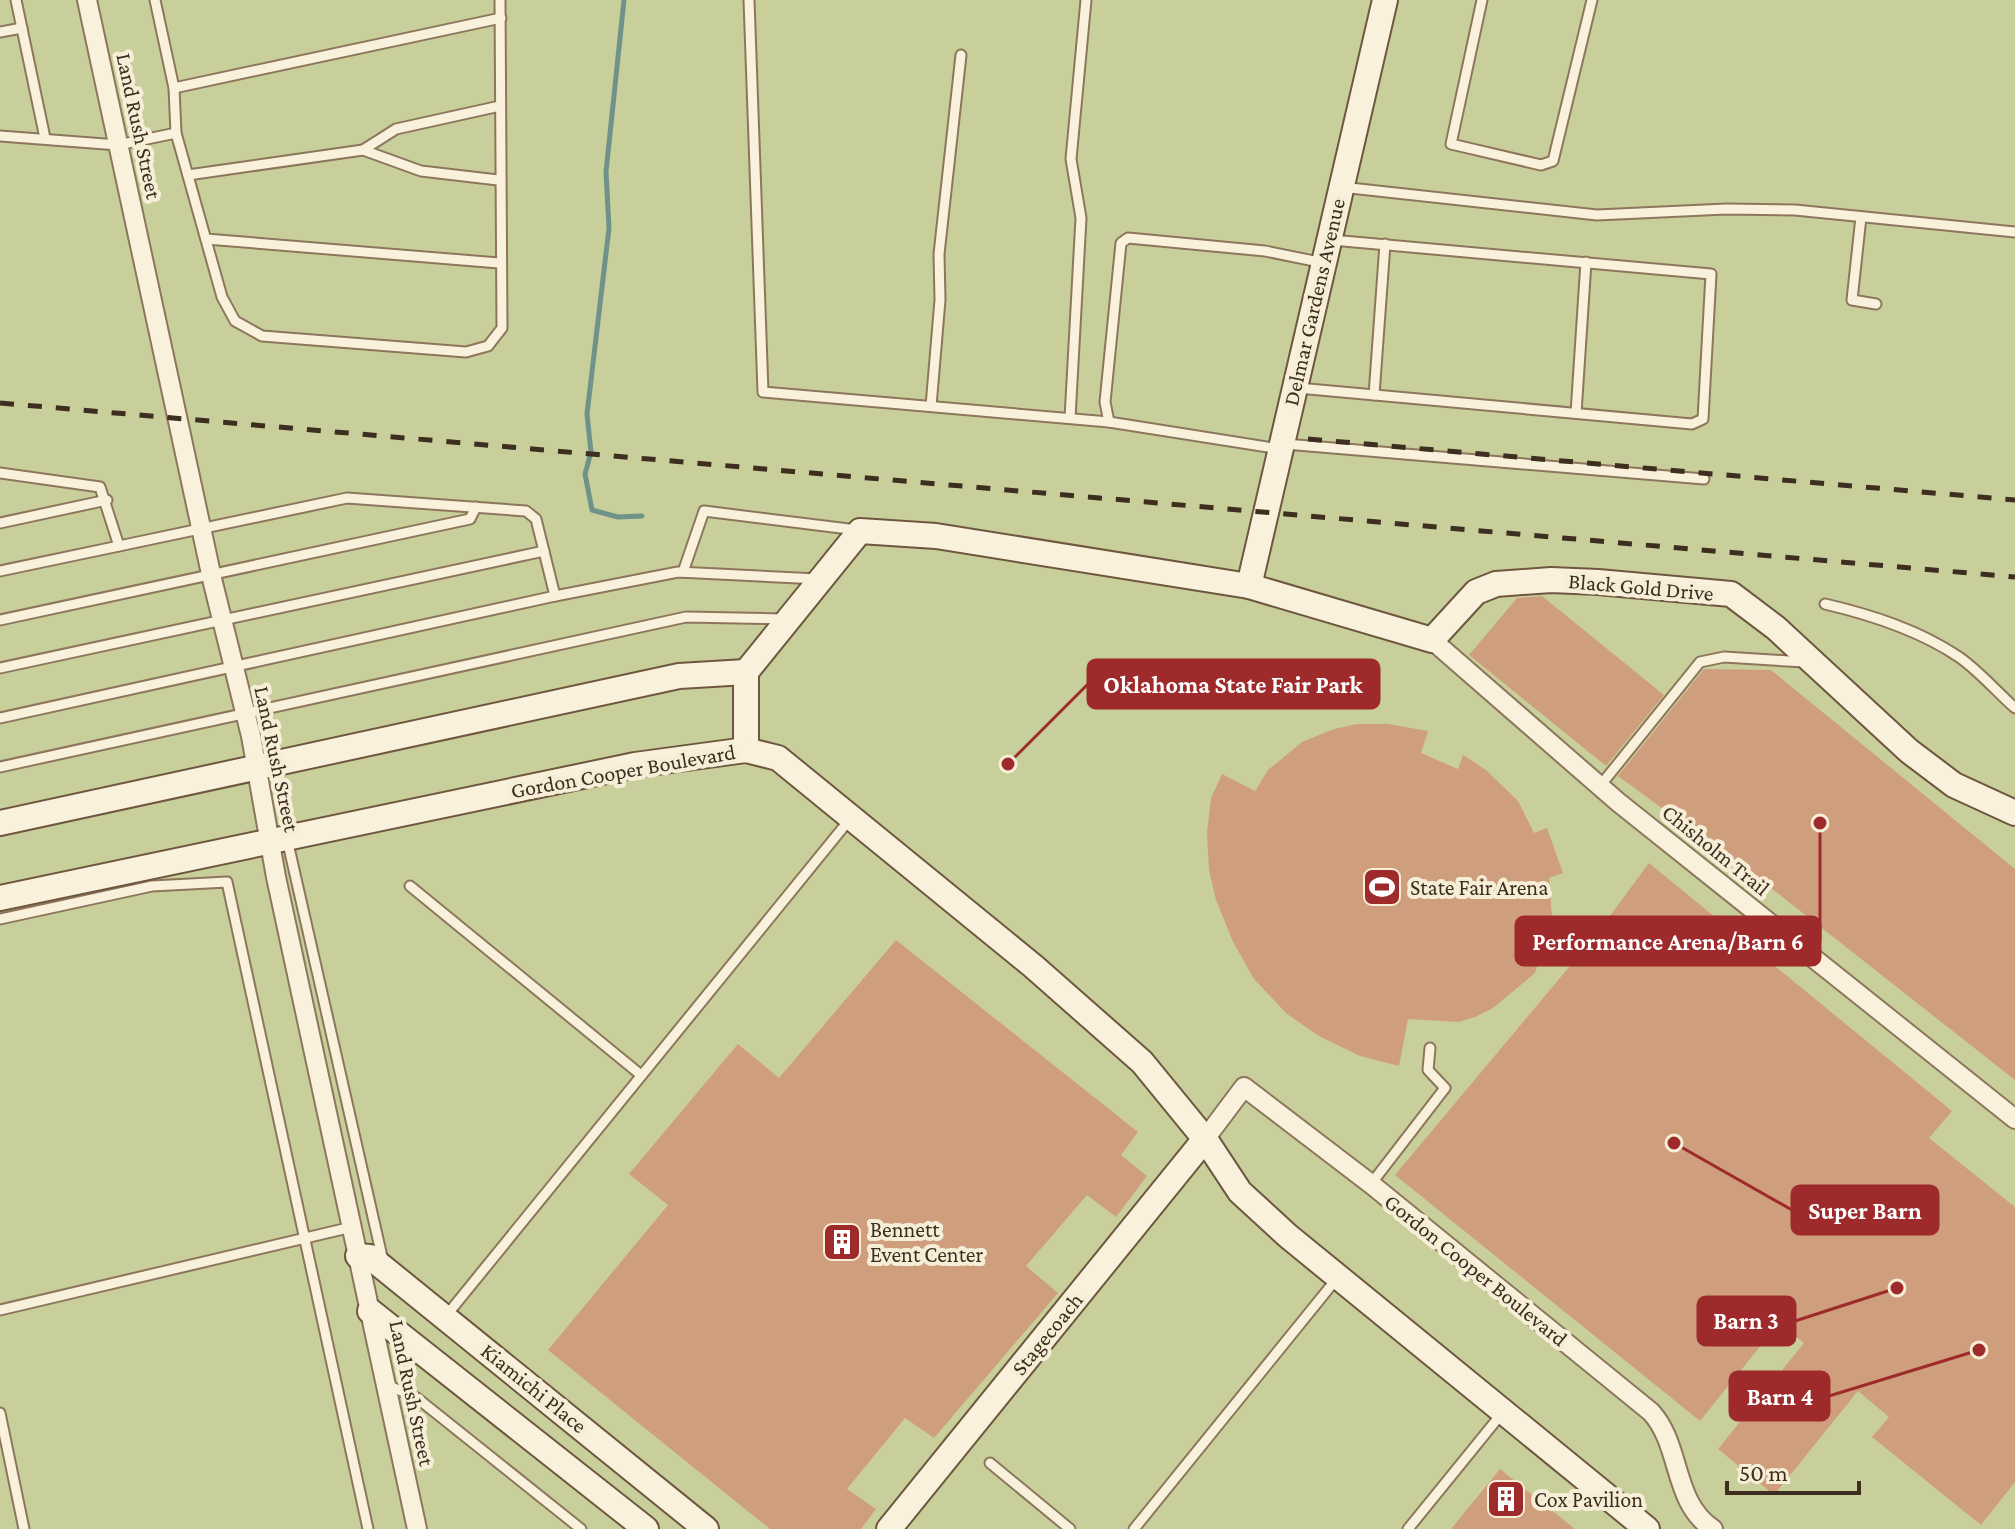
<svg xmlns="http://www.w3.org/2000/svg" width="2015" height="1529" viewBox="0 0 2015 1529" font-family="'Crimson Pro',serif">
	<style>
		.green { fill: #c9cf9b }
		.lines { fill: none; stroke-linecap: round; stroke-linejoin: round }
		.stream { stroke: #6f938a; stroke-width: 5 }
		.building { fill: #cf9f7d }
		.lane-casing { stroke: #8d765c; stroke-width: 13 }
		.street-casing { stroke: #8d765c; stroke-width: 22 }
		.secondary-casing { stroke: #6f573f; stroke-width: 28 }
		.lane { stroke: #faf1dc; stroke-width: 9 }
		.street { stroke: #faf1dc; stroke-width: 18 }
		.secondary { stroke: #faf1dc; stroke-width: 24 }
		.rail { stroke: #3d2e20; stroke-width: 5; stroke-dasharray: 14 14; stroke-linecap: butt }
		.labels { text-anchor: middle; dominant-baseline: central; stroke-width: 8; stroke-linejoin: round; paint-order: stroke }
		.street-label { font-size: 22px; fill: #3d2e20; stroke: #f7eed8 }
		.poi-label { font-size: 22px; fill: #3d2e20; stroke: #f7eed8; text-anchor: start }
		.leader { fill: none; stroke: #9e2a2b; stroke-width: 3 }
		.callout-dot { fill: #9e2a2b; stroke: #f7eed8; stroke-width: 3 }
		.callout { fill: #9e2a2b; stroke: #9e2a2b; stroke-width: 3 }
		.callout-label { font-size: 24px; text-anchor: middle; font-weight: bold; fill: #fff }
	</style>
	<rect width="100%" height="100%" fill="#f0e4c8"/>
	<rect class="green" x="0" y="0" width="2015" height="1529"/>
	<g class="lines">
		<path class="stream" d="M 624,0 L 606,172 L 609,228 L 587,414 L 591,452 L 585,474 L 592,510 L 618,517 L 642,516"/>
	</g>
	<g class="building">
		<path d="M 1542,596 L 1664,695 L 1606,766 L 1469,655 L 1517,598 Z"/>
		<path d="M 1704,669 L 1771,670 L 2015,869 L 2015,1080 L 1771,888 L 1618,776 Z"/>
		<path d="M 1357,724 L 1388,724 L 1428,731 L 1421,753 L 1458,769 L 1463,755 L 1486,770 L 1518,801 L 1534,833 L 1547,828 L 1563,873 L 1549,878 L 1552,917 L 1535,973 L 1493,1008 L 1475,1017 L 1459,1022 L 1408,1019 L 1399,1066 L 1360,1056 L 1319,1036 L 1287,1014 L 1254,979 L 1233,942 L 1216,900 L 1209,870 L 1207,833 L 1211,798 L 1222,774 L 1255,791 L 1268,770 L 1302,742 L 1334,729 Z"/>
		<path d="M 1649,863 L 1952,1111 L 1929,1138 L 2015,1207 L 2015,1482 L 1981,1525 L 1872,1437 L 1889,1417 L 1858,1391 L 1774,1495 L 1718,1449 L 1804,1343 L 1779,1323 L 1700,1421 L 1395,1175 L 1595,936 Z"/>
		<path d="M 896,940 L 1138,1132 L 1121,1155 L 1147,1176 L 1116,1217 L 1087,1195 L 1026,1266 L 1058,1293 L 934,1438 L 905,1418 L 847,1489 L 876,1509 L 861,1529 L 770,1529 L 548,1350 L 668,1205 L 629,1174 L 738,1044 L 779,1078 Z"/>
		<path d="M 1500,1469 L 1575,1529 L 1451,1529 Z"/>
	</g>
	<g class="lines">
		<defs>
			<g id="lane">
				<path d="M 16,0 L 45,138"/>
				<path d="M 155,0 L 174,88 L 176,133 L 222,297 L 235,321 L 262,336 L 466,352 L 488,346 L 502,328 L 500,0"/>
				<path d="M 749,0 L 763,392 L 1109,422"/>
				<path d="M 1482,0 L 1451,144 L 1541,165 L 1553,161 L 1592,0"/>
				<path d="M 0,32 L 22,28"/>
				<path d="M 174,88 L 501,18"/>
				<path d="M 0,136 L 118,145 L 176,133"/>
				<path d="M 363,150 L 396,129 L 500,106"/>
				<path d="M 188,175 L 363,150 L 421,171 L 498,180"/>
				<path d="M 1341,187 L 1597,215 L 1726,209 L 1795,210 L 2015,232"/>
				<path d="M 1861,217 L 1852,300 L 1876,304"/>
				<path d="M 206,239 L 499,263"/>
				<path d="M 1298,388 L 1692,424 L 1703,419 L 1711,274 L 1332,240"/>
				<path d="M 1374,395 L 1385,244"/>
				<path d="M 931,406 L 940,300 L 939,254 L 961,55"/>
				<path d="M 1576,413 L 1586,262"/>
				<path d="M 1070,418 L 1081,218 L 1071,159 L 1086,0"/>
				<path d="M 1285,444 L 1704,479"/>
				<path d="M 1280,449 L 1109,422 L 1105,402 L 1121,243 L 1128,238 L 1265,251 L 1324,263"/>
				<path d="M 0,473 L 100,487 L 119,546 L 347,498 L 526,511 L 536,519 L 555,596 L 678,572 L 818,579"/>
				<path d="M 0,523 L 107,500"/>
				<path d="M 0,571 L 119,546"/>
				<path d="M 683,572 L 704,511 L 857,530"/>
				<path d="M 1825,604 C 1872,615 1919,630 1959,657 C 1979,671 1997,692 2015,708"/>
				<path d="M 0,620 L 470,519 L 476,507"/>
				<path d="M 0,668 L 544,551"/>
				<path d="M 0,718 L 555,596"/>
				<path d="M 0,767 L 686,617 L 785,619"/>
				<path d="M 1600,786 L 1700,662 L 1724,657 L 1804,662"/>
				<path d="M 287,839 L 383,1261"/>
				<path d="M 410,886 L 641,1075"/>
				<path d="M 0,919 L 152,886 L 227,882 L 368,1529"/>
				<path d="M 1371,1184 L 1445,1088 L 1428,1070 L 1430,1048"/>
				<path d="M 0,1310 L 352,1227"/>
				<path d="M 446,1316 L 850,819"/>
				<path d="M 385,1384 L 417,1398 L 581,1529"/>
				<path d="M 0,1413 L 24,1529"/>
				<path d="M 990,1463 L 1070,1529"/>
				<path d="M 1134,1529 L 1338,1277"/>
				<path d="M 1408,1529 L 1503,1412"/>
			</g>
			<g id="street">
				<path d="M 87,0 L 213,583 L 251,736 L 276,877 L 417,1529"/>
				<path d="M 1432,640 L 1618,802 L 2015,1119"/>
				<path d="M 1205,1139 L 1244,1087 L 1371,1184 L 1651,1412 C 1682,1446 1672,1502 1713,1529"/>
			</g>
			<g id="secondary">
				<path d="M 1249,586 L 1385,0"/>
				<path d="M 746,750 L 746,672 L 860,531 L 936,536 L 1249,586 L 1432,640 L 1476,592 L 1496,584 L 1551,580 L 1598,582 L 1731,594 L 1776,628 L 1909,751 L 1954,785 L 2015,813"/>
				<path d="M 0,823 L 679,676 L 746,672"/>
				<path d="M 0,898 L 635,765 L 746,750 L 778,758 L 1033,966 L 1142,1062 L 1205,1139 L 1240,1192 L 1288,1236 L 1647,1529"/>
				<path d="M 358,1256 L 370,1257 L 706,1529"/>
				<path d="M 370,1311 L 646,1529"/>
				<path d="M 889,1529 L 1205,1139"/>
			</g>
		</defs>
		<use href="#lane" class="lane-casing"/>
		<use href="#street" class="street-casing"/>
		<use href="#secondary" class="secondary-casing"/>
		<use href="#lane" class="lane"/>
		<use href="#street" class="street"/>
		<use href="#secondary" class="secondary"/>
		<g class="rail">
			<path d="M 0,403 L 2015,577"/>
			<path d="M 1308,439 L 2015,500"/>
		</g>
	</g>
	<defs>
		<symbol id="stadium-square" viewBox="-11 -11 22 22"><rect x="-9" y="-9" width="18" height="18" rx="4" fill="#9e2a2b" stroke="#f7eed8"/><path d="M0-5a6.5 5 0 1 0 0 10a6.5 5 0 1 0 0-10ZM-3.5-1.8h7v3.6h-7Z" fill="#fff"/></symbol>
		<symbol id="building-square" viewBox="-11 -11 22 22"><rect x="-9" y="-9" width="18" height="18" rx="4" fill="#9e2a2b" stroke="#f7eed8"/><path d="M-4-6H4V6H1V3H-1V6H-4ZM-2.5-4.3h1.7v1.8h-1.7ZM.8-4.3h1.7v1.8H.8ZM-2.5-1h1.7V.8h-1.7ZM.8-1h1.7V.8H.8Z" fill="#fff"/></symbol>
	</defs>
	<g fill-rule="evenodd">
		<use href="#stadium-square" x="1360" y="865" width="44" height="44"/>
		<use href="#building-square" x="820" y="1220" width="44" height="44"/>
		<use href="#building-square" x="1484" y="1477" width="44" height="44"/>
	</g>
	<g class="labels">
		<g class="street-label">
			<text transform="translate(139 126) rotate(78)">Land Rush Street</text>
			<text transform="translate(1314 302) rotate(-77)">Delmar Gardens Avenue</text>
			<text transform="translate(1641 587) rotate(5)">Black Gold Drive</text>
			<text transform="translate(277 759) rotate(78)">Land Rush Street</text>
			<text transform="translate(623 771) rotate(-10)">Gordon Cooper Boulevard</text>
			<text transform="translate(1716 850) rotate(39)">Chisholm Trail</text>
			<text transform="translate(1476 1270) rotate(39)">Gordon Cooper Boulevard</text>
			<text transform="translate(1047 1334) rotate(-51)">Stagecoach</text>
			<text transform="translate(534 1388) rotate(39)">Kiamichi Place</text>
			<text transform="translate(412 1393) rotate(78)">Land Rush Street</text>
		</g>
		<g class="poi-label">
			<text x="1410" y="887">State Fair Arena</text>
			<text x="870" y="1229">Bennett<tspan x="870" dy="25">Event Center</tspan></text>
			<text x="1534" y="1499">Cox Pavilion</text>
		</g>
	</g>
	<path class="leader" d="M1008 764L1088 684M1820 823L1820 941M1674 1143L1792 1210M1897 1288L1795 1321M1979 1350L1829 1396"/>
	<g class="callout-dot">
		<circle cx="1008" cy="764" r="8"/>
		<circle cx="1820" cy="823" r="8"/>
		<circle cx="1674" cy="1143" r="8"/>
		<circle cx="1897" cy="1288" r="8"/>
		<circle cx="1979" cy="1350" r="8"/>
	</g>
	<g class="callout">
		<rect x="1088" y="660" width="291" height="48" rx="8"/>
		<rect x="1516" y="917" width="304" height="48" rx="8"/>
		<rect x="1792" y="1186" width="146" height="48" rx="8"/>
		<rect x="1698" y="1297" width="97" height="48" rx="8"/>
		<rect x="1730" y="1372" width="99" height="48" rx="8"/>
	</g>
	<g class="callout-label">
		<text x="1233" y="693">Oklahoma State Fair Park</text>
		<text x="1668" y="950">Performance Arena/Barn 6</text>
		<text x="1865" y="1219">Super Barn</text>
		<text x="1746" y="1329">Barn 3</text>
		<text x="1780" y="1405">Barn 4</text>
	</g>
	<path d="M1727 1481v12h132v-12" fill="none" stroke="#3d2e20" stroke-width="4"/>
	<text x="1739" y="1481" font-size="24" fill="#3d2e20" stroke="#f7eed8" stroke-width="6" paint-order="stroke">50 m</text>
</svg>
